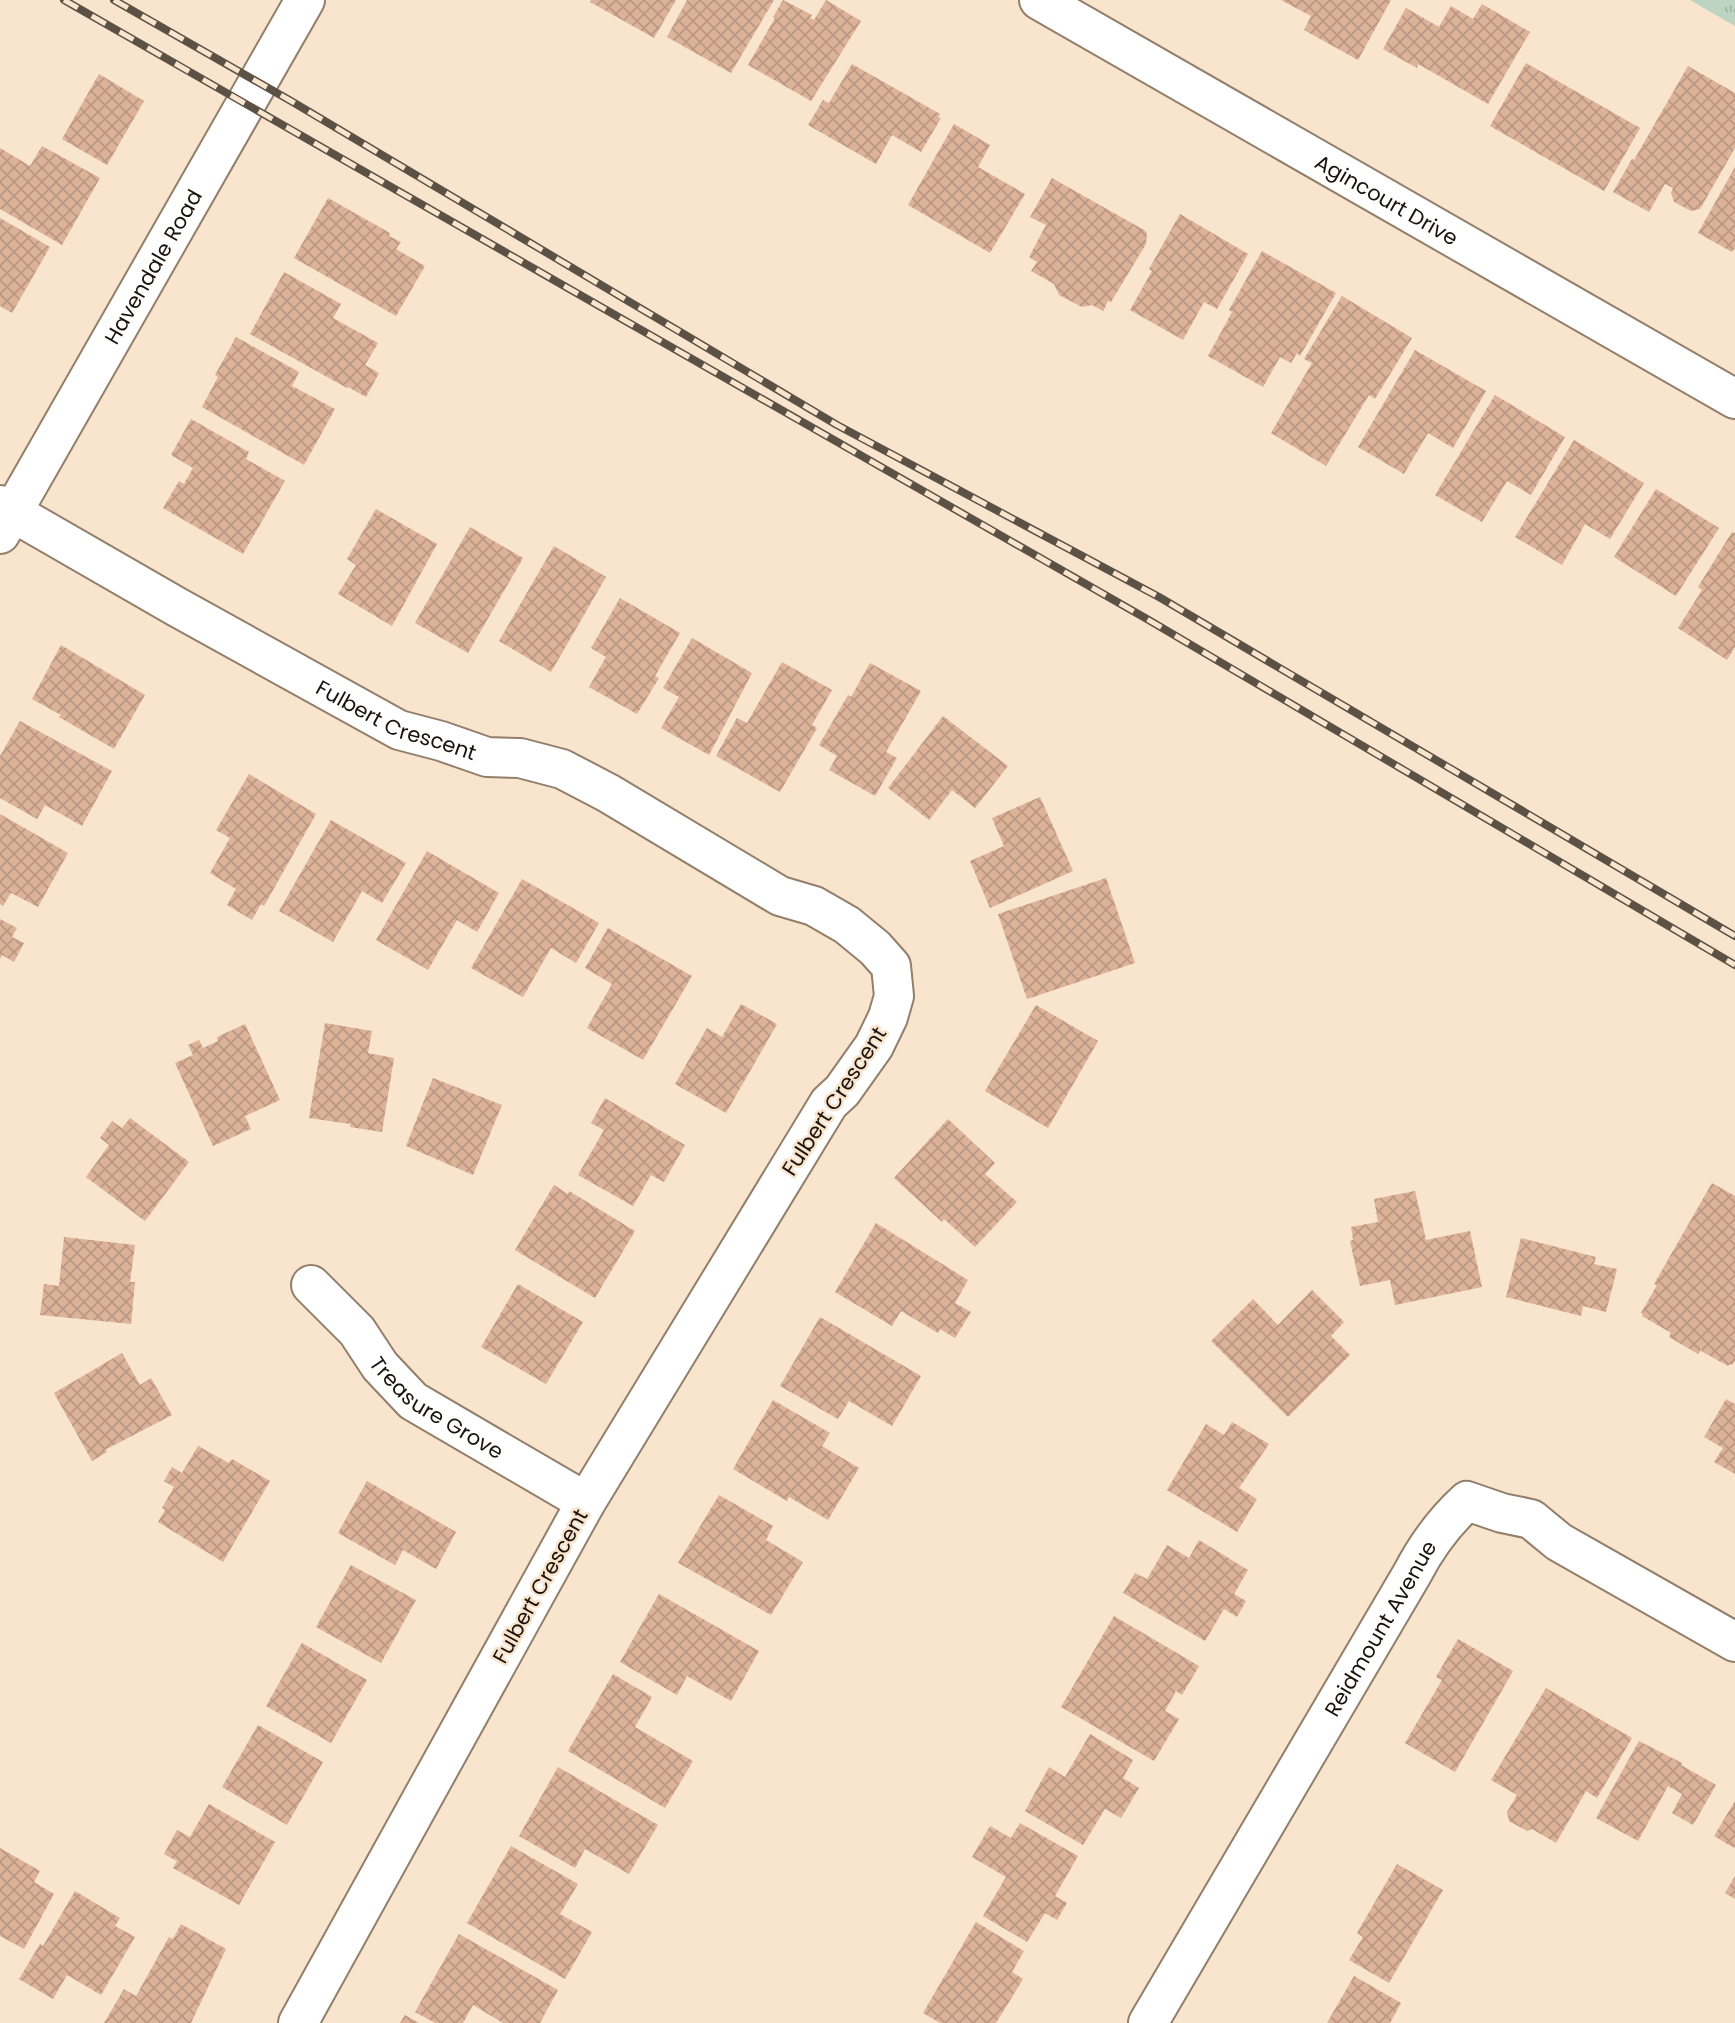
<svg xmlns="http://www.w3.org/2000/svg" width="1735" height="2023" viewBox="0 0 1735 2023" font-family="Poppins,sans-serif">
	<style>
		.grass { fill: url(#grass-tufts) }
		.building { fill: url(#building-cross-hatch) }
		.lines { fill: none; stroke-linecap: round; stroke-linejoin: round }
		.minor-casing { stroke: #927f6b; stroke-width: 42 }
		.minor { stroke: #fff; stroke-width: 38 }
		.rail-casing { stroke: #5c5145; stroke-width: 8 }
		.rail { stroke: #f9e4ce; stroke-width: 5; stroke-dasharray: 16; stroke-linecap: butt }
		.labels { text-anchor: middle; dominant-baseline: central; stroke-width: 5; stroke-linejoin: round; paint-order: stroke }
		.street-label { font-size: 21px; fill: #1a130b; stroke: #f9e4ce }
	</style>
	<defs>
		<pattern id="grass-tufts" width="24" height="20" patternUnits="userSpaceOnUse" patternTransform="scale(1.75)"><rect width="24" height="20" fill="#bcd4c1"/><path d="M3 7l-1-3M5 7V3M7 7l1-3M15 17l-1-3M17 17v-4M19 17l1-3" fill="none" stroke="#a1b5a4"/></pattern>
		<pattern id="building-cross-hatch" width="8" height="8" patternUnits="userSpaceOnUse" patternTransform="scale(1.75)"><rect width="8" height="8" fill="#dcb299"/><path d="M0 0l8 8M0 8l8-8" fill="none" stroke="#bc9882"/></pattern>
	</defs>
	<rect width="100%" height="100%" fill="#f9e4ce"/>
	<path class="grass" d="M 1690,0 L 1735,0 L 1735,26 Z"/>
	<g class="building">
		<path d="M 591,0 L 676,0 L 654,38 L 590,2 Z"/>
		<path d="M 687,0 L 774,0 L 731,73 L 667,37 Z"/>
		<path d="M 783,0 L 812,15 L 810,18 L 814,20 L 826,0 L 861,21 L 811,101 L 748,65 L 775,18 L 773,17 Z"/>
		<path d="M 1281,0 L 1391,0 L 1358,60 L 1304,30 L 1311,16 Z"/>
		<path d="M 1482,4 L 1530,32 L 1488,104 L 1418,64 L 1417,68 L 1383,49 L 1406,8 L 1439,27 L 1451,6 L 1473,19 Z"/>
		<path d="M 1526,63 L 1640,128 L 1604,191 L 1490,126 Z"/>
		<path d="M 852,64 L 940,114 L 938,117 L 941,118 L 921,152 L 892,135 L 876,164 L 808,125 L 823,100 L 829,103 Z"/>
		<path d="M 1688,66 L 1735,93 L 1735,148 L 1700,209 L 1691,211 L 1674,202 L 1671,193 L 1673,188 L 1665,184 L 1649,212 L 1613,192 L 1632,159 L 1634,160 Z"/>
		<path d="M 99,74 L 144,101 L 107,165 L 62,139 Z"/>
		<path d="M 954,124 L 990,145 L 978,167 L 1025,194 L 990,253 L 908,205 Z"/>
		<path d="M 42,146 L 100,178 L 62,245 L 0,209 L 0,148 L 30,166 Z"/>
		<path d="M 1735,167 L 1735,248 L 1732,252 L 1698,233 Z"/>
		<path d="M 1052,178 L 1144,230 L 1147,233 L 1146,244 L 1111,302 L 1108,301 L 1103,311 L 1092,305 L 1082,307 L 1059,295 L 1054,284 L 1031,271 L 1037,262 L 1029,257 L 1046,225 L 1030,217 Z"/>
		<path d="M 328,198 L 390,233 L 389,236 L 401,242 L 396,249 L 425,266 L 396,316 L 294,258 Z"/>
		<path d="M 1180,214 L 1248,254 L 1217,309 L 1204,302 L 1183,340 L 1130,310 L 1152,271 L 1149,269 Z"/>
		<path d="M 0,218 L 50,247 L 12,313 L 0,306 Z"/>
		<path d="M 1262,251 L 1336,293 L 1300,356 L 1297,353 L 1291,363 L 1280,357 L 1263,387 L 1208,356 L 1232,312 L 1229,310 Z"/>
		<path d="M 284,272 L 341,304 L 333,318 L 378,343 L 365,365 L 379,373 L 366,397 L 348,387 L 347,388 L 250,334 Z"/>
		<path d="M 1342,296 L 1412,338 L 1375,399 L 1369,395 L 1326,466 L 1271,433 L 1312,363 L 1304,359 Z"/>
		<path d="M 236,337 L 299,372 L 292,386 L 335,409 L 304,465 L 202,407 L 218,377 L 215,375 Z"/>
		<path d="M 1415,350 L 1486,391 L 1453,448 L 1428,433 L 1404,474 L 1358,447 Z"/>
		<path d="M 1495,395 L 1565,437 L 1531,495 L 1507,481 L 1482,522 L 1435,495 Z"/>
		<path d="M 191,419 L 249,452 L 246,459 L 285,481 L 243,554 L 163,508 L 179,481 L 184,484 L 193,468 L 171,455 Z"/>
		<path d="M 1574,440 L 1644,483 L 1610,539 L 1585,524 L 1562,565 L 1515,537 Z"/>
		<path d="M 1656,489 L 1719,528 L 1676,596 L 1614,557 Z"/>
		<path d="M 376,509 L 437,544 L 392,626 L 338,594 L 356,565 L 347,559 Z"/>
		<path d="M 470,527 L 523,558 L 468,653 L 415,623 Z"/>
		<path d="M 1732,532 L 1735,533 L 1735,647 L 1727,660 L 1678,628 L 1702,590 L 1698,587 Z"/>
		<path d="M 554,546 L 606,577 L 551,672 L 499,641 Z"/>
		<path d="M 620,598 L 680,633 L 655,676 L 659,678 L 637,714 L 589,687 L 606,657 L 591,648 Z"/>
		<path d="M 692,638 L 752,673 L 709,755 L 661,728 L 679,697 L 663,688 Z"/>
		<path d="M 61,645 L 145,695 L 114,749 L 59,717 L 61,715 L 32,699 Z"/>
		<path d="M 782,662 L 832,690 L 812,725 L 817,728 L 780,792 L 716,756 L 737,718 L 747,723 Z"/>
		<path d="M 870,663 L 921,691 L 886,752 L 897,758 L 875,796 L 829,770 L 837,756 L 819,745 L 848,695 L 851,697 Z"/>
		<path d="M 943,716 L 1008,766 L 975,808 L 952,790 L 929,820 L 888,788 Z"/>
		<path d="M 20,721 L 112,771 L 82,826 L 45,805 L 37,819 L 0,798 L 0,756 Z"/>
		<path d="M 249,774 L 316,814 L 264,906 L 261,904 L 252,920 L 227,905 L 236,889 L 210,873 L 230,838 L 216,830 Z"/>
		<path d="M 1040,797 L 1073,871 L 990,908 L 970,861 L 1004,846 L 992,818 Z"/>
		<path d="M 0,814 L 68,853 L 38,907 L 11,893 L 3,906 L 0,904 Z"/>
		<path d="M 331,820 L 406,863 L 382,903 L 362,891 L 333,942 L 279,911 Z"/>
		<path d="M 427,851 L 499,893 L 477,932 L 457,920 L 428,970 L 376,940 Z"/>
		<path d="M 1106,878 L 1135,963 L 1027,999 L 998,914 Z"/>
		<path d="M 522,879 L 599,923 L 576,963 L 551,948 L 523,997 L 471,968 Z"/>
		<path d="M 0,919 L 17,928 L 12,937 L 24,943 L 14,962 L 2,955 L 0,959 Z"/>
		<path d="M 608,928 L 692,976 L 643,1060 L 587,1028 L 612,984 L 585,968 Z"/>
		<path d="M 741,1004 L 777,1024 L 726,1113 L 675,1084 L 707,1028 L 722,1037 Z"/>
		<path d="M 1036,1005 L 1098,1041 L 1048,1128 L 985,1091 Z"/>
		<path d="M 325,1023 L 372,1031 L 368,1053 L 394,1058 L 382,1132 L 350,1127 L 350,1124 L 309,1118 Z"/>
		<path d="M 245,1024 L 280,1100 L 245,1116 L 251,1129 L 213,1146 L 175,1063 L 193,1055 L 188,1045 L 199,1040 L 203,1048 L 218,1041 L 217,1037 Z"/>
		<path d="M 433,1078 L 502,1105 L 473,1175 L 406,1146 Z"/>
		<path d="M 605,1098 L 685,1145 L 664,1182 L 651,1175 L 633,1206 L 578,1175 L 604,1130 L 591,1123 Z"/>
		<path d="M 130,1118 L 189,1162 L 145,1221 L 86,1177 L 109,1145 L 100,1138 L 112,1121 L 122,1128 Z"/>
		<path d="M 948,1119 L 995,1163 L 985,1174 L 1017,1202 L 975,1247 L 944,1219 L 942,1222 L 894,1178 Z"/>
		<path d="M 1712,1183 L 1735,1196 L 1735,1361 L 1732,1365 L 1730,1364 L 1728,1366 L 1701,1351 L 1702,1348 L 1698,1354 L 1669,1337 L 1671,1333 L 1642,1316 L 1643,1314 L 1641,1313 L 1657,1285 L 1654,1284 Z"/>
		<path d="M 554,1185 L 568,1194 L 569,1191 L 635,1231 L 595,1298 L 515,1250 Z"/>
		<path d="M 1415,1191 L 1426,1240 L 1470,1231 L 1482,1287 L 1395,1305 L 1390,1280 L 1360,1286 L 1350,1241 L 1353,1240 L 1351,1227 L 1378,1222 L 1374,1199 Z"/>
		<path d="M 876,1223 L 968,1280 L 955,1303 L 971,1312 L 955,1338 L 940,1329 L 938,1333 L 901,1311 L 892,1326 L 835,1292 Z"/>
		<path d="M 64,1237 L 135,1245 L 130,1282 L 135,1282 L 131,1324 L 40,1315 L 44,1284 L 59,1286 Z"/>
		<path d="M 1521,1238 L 1596,1257 L 1594,1264 L 1617,1269 L 1606,1312 L 1583,1306 L 1581,1316 L 1506,1297 Z"/>
		<path d="M 518,1284 L 583,1322 L 546,1384 L 481,1347 Z"/>
		<path d="M 1312,1290 L 1344,1322 L 1331,1336 L 1350,1355 L 1288,1417 L 1211,1341 L 1253,1299 L 1278,1325 Z"/>
		<path d="M 820,1317 L 921,1376 L 892,1426 L 849,1401 L 838,1419 L 780,1386 Z"/>
		<path d="M 122,1353 L 140,1385 L 151,1378 L 172,1415 L 105,1450 L 107,1452 L 92,1461 L 54,1393 Z"/>
		<path d="M 1726,1399 L 1735,1404 L 1735,1474 L 1714,1462 L 1723,1448 L 1704,1437 Z"/>
		<path d="M 773,1400 L 830,1433 L 822,1446 L 859,1468 L 828,1520 L 789,1497 L 787,1501 L 733,1469 Z"/>
		<path d="M 1232,1422 L 1269,1444 L 1239,1488 L 1257,1499 L 1237,1532 L 1167,1490 L 1206,1424 L 1224,1435 Z"/>
		<path d="M 198,1446 L 229,1463 L 232,1459 L 270,1481 L 223,1562 L 158,1522 L 165,1510 L 162,1508 L 174,1487 L 164,1481 L 172,1467 L 182,1473 Z"/>
		<path d="M 367,1481 L 456,1532 L 436,1569 L 403,1550 L 395,1565 L 338,1533 Z"/>
		<path d="M 719,1495 L 773,1526 L 766,1540 L 803,1562 L 771,1615 L 678,1563 Z"/>
		<path d="M 1199,1540 L 1248,1570 L 1234,1594 L 1246,1601 L 1237,1617 L 1224,1609 L 1205,1641 L 1123,1593 L 1135,1573 L 1147,1579 L 1167,1545 L 1189,1558 Z"/>
		<path d="M 351,1565 L 416,1600 L 381,1663 L 316,1627 Z"/>
		<path d="M 659,1594 L 759,1651 L 731,1701 L 687,1676 L 677,1695 L 620,1662 Z"/>
		<path d="M 1114,1616 L 1199,1666 L 1182,1695 L 1176,1691 L 1165,1711 L 1179,1719 L 1154,1761 L 1061,1707 Z"/>
		<path d="M 1458,1639 L 1513,1671 L 1455,1772 L 1405,1743 L 1442,1680 L 1436,1677 Z"/>
		<path d="M 302,1643 L 367,1680 L 331,1743 L 266,1706 Z"/>
		<path d="M 613,1674 L 652,1697 L 635,1727 L 693,1761 L 665,1808 L 568,1751 Z"/>
		<path d="M 1546,1688 L 1632,1738 L 1597,1798 L 1586,1791 L 1556,1843 L 1532,1829 L 1527,1831 L 1509,1821 L 1507,1812 L 1517,1795 L 1491,1780 Z"/>
		<path d="M 258,1725 L 323,1762 L 287,1825 L 222,1787 Z"/>
		<path d="M 1090,1734 L 1133,1760 L 1123,1778 L 1139,1788 L 1121,1818 L 1105,1809 L 1083,1845 L 1025,1811 L 1049,1767 L 1065,1777 Z"/>
		<path d="M 1639,1741 L 1682,1763 L 1681,1765 L 1716,1785 L 1693,1825 L 1672,1813 L 1682,1794 L 1668,1786 L 1638,1841 L 1596,1818 Z"/>
		<path d="M 558,1767 L 658,1825 L 629,1874 L 585,1849 L 575,1868 L 519,1836 Z"/>
		<path d="M 1735,1801 L 1735,1846 L 1734,1848 L 1714,1836 Z"/>
		<path d="M 209,1804 L 275,1842 L 239,1905 L 173,1868 L 177,1861 L 164,1854 L 177,1830 L 190,1837 Z"/>
		<path d="M 1020,1823 L 1078,1856 L 1055,1896 L 1067,1903 L 1057,1920 L 1045,1913 L 1027,1942 L 983,1916 L 1006,1877 L 972,1857 L 990,1826 L 1011,1838 Z"/>
		<path d="M 511,1846 L 578,1884 L 560,1914 L 592,1932 L 565,1979 L 467,1923 Z"/>
		<path d="M 0,1848 L 40,1871 L 34,1882 L 54,1894 L 24,1949 L 0,1936 Z"/>
		<path d="M 1397,1864 L 1443,1890 L 1389,1983 L 1349,1960 L 1363,1937 L 1357,1933 Z"/>
		<path d="M 1735,1876 L 1735,1899 L 1725,1893 Z"/>
		<path d="M 75,1891 L 120,1918 L 115,1926 L 135,1937 L 101,1995 L 67,1975 L 53,1999 L 19,1979 L 40,1944 L 43,1946 Z"/>
		<path d="M 976,1922 L 1024,1951 L 1012,1972 L 1023,1979 L 996,2023 L 940,2023 L 923,2013 Z"/>
		<path d="M 181,1924 L 226,1949 L 191,2023 L 104,2023 L 124,1989 L 136,1996 L 169,1937 L 173,1939 Z"/>
		<path d="M 459,1934 L 558,1990 L 540,2023 L 503,2023 L 473,2005 L 463,2023 L 435,2023 L 415,2012 Z"/>
		<path d="M 1354,1976 L 1401,2003 L 1390,2023 L 1327,2023 Z"/>
		<path d="M 405,2015 L 419,2023 L 400,2023 Z"/>
	</g>
	<g class="lines">
		<defs>
			<g id="minor">
				<path id="s1" d="M 1039,0 L 1735,399"/>
				<path id="s2" d="M 0,505 L 177,607 L 399,730 L 441,741 L 487,757 L 520,758 L 562,769 L 608,793 L 780,896 L 814,906 L 847,925 L 875,948 L 891,966 L 894,996 L 888,1017 L 874,1046 L 842,1091 L 829,1103 L 586,1502 L 298,2023"/>
				<path id="s3" d="M 0,534 L 305,0"/>
				<path id="s4" d="M 311,1285 L 357,1331 L 380,1366 L 413,1401 L 586,1502"/>
				<path id="s5" d="M 1148,2023 L 1412,1574 C 1427,1545 1443,1523 1467,1501 L 1502,1513 L 1531,1519 L 1559,1542 L 1735,1642"/>
			</g>
		</defs>
		<use href="#minor" class="minor-casing"/>
		<use href="#minor" class="minor"/>
		<defs>
			<g id="rail">
				<path d="M 64,0 L 1147,619 L 1735,965"/>
				<path d="M 114,0 L 291,101 L 837,425 L 1159,597 L 1735,936"/>
			</g>
		</defs>
		<use href="#rail" class="rail-casing"/>
		<use href="#rail" class="rail"/>
	</g>
	<g class="labels">
		<g class="street-label">
			<text stroke="none"><textPath href="#s1" startOffset="401">Agincourt Drive</textPath></text>
			<text stroke="none"><textPath href="#s3" startOffset="308">Havendale Road</textPath></text>
			<text stroke="none"><textPath href="#s2" startOffset="452">Fulbert Crescent</textPath></text>
			<text transform="translate(834 1101) rotate(-57)">Fulbert Crescent</text>
			<text stroke="none"><textPath href="#s4" startOffset="178">Treasure Grove</textPath></text>
			<text transform="translate(540 1586) rotate(-61)">Fulbert Crescent</text>
			<text stroke="none"><textPath href="#s5" startOffset="458">Reidmount Avenue</textPath></text>
		</g>
	</g>
</svg>
